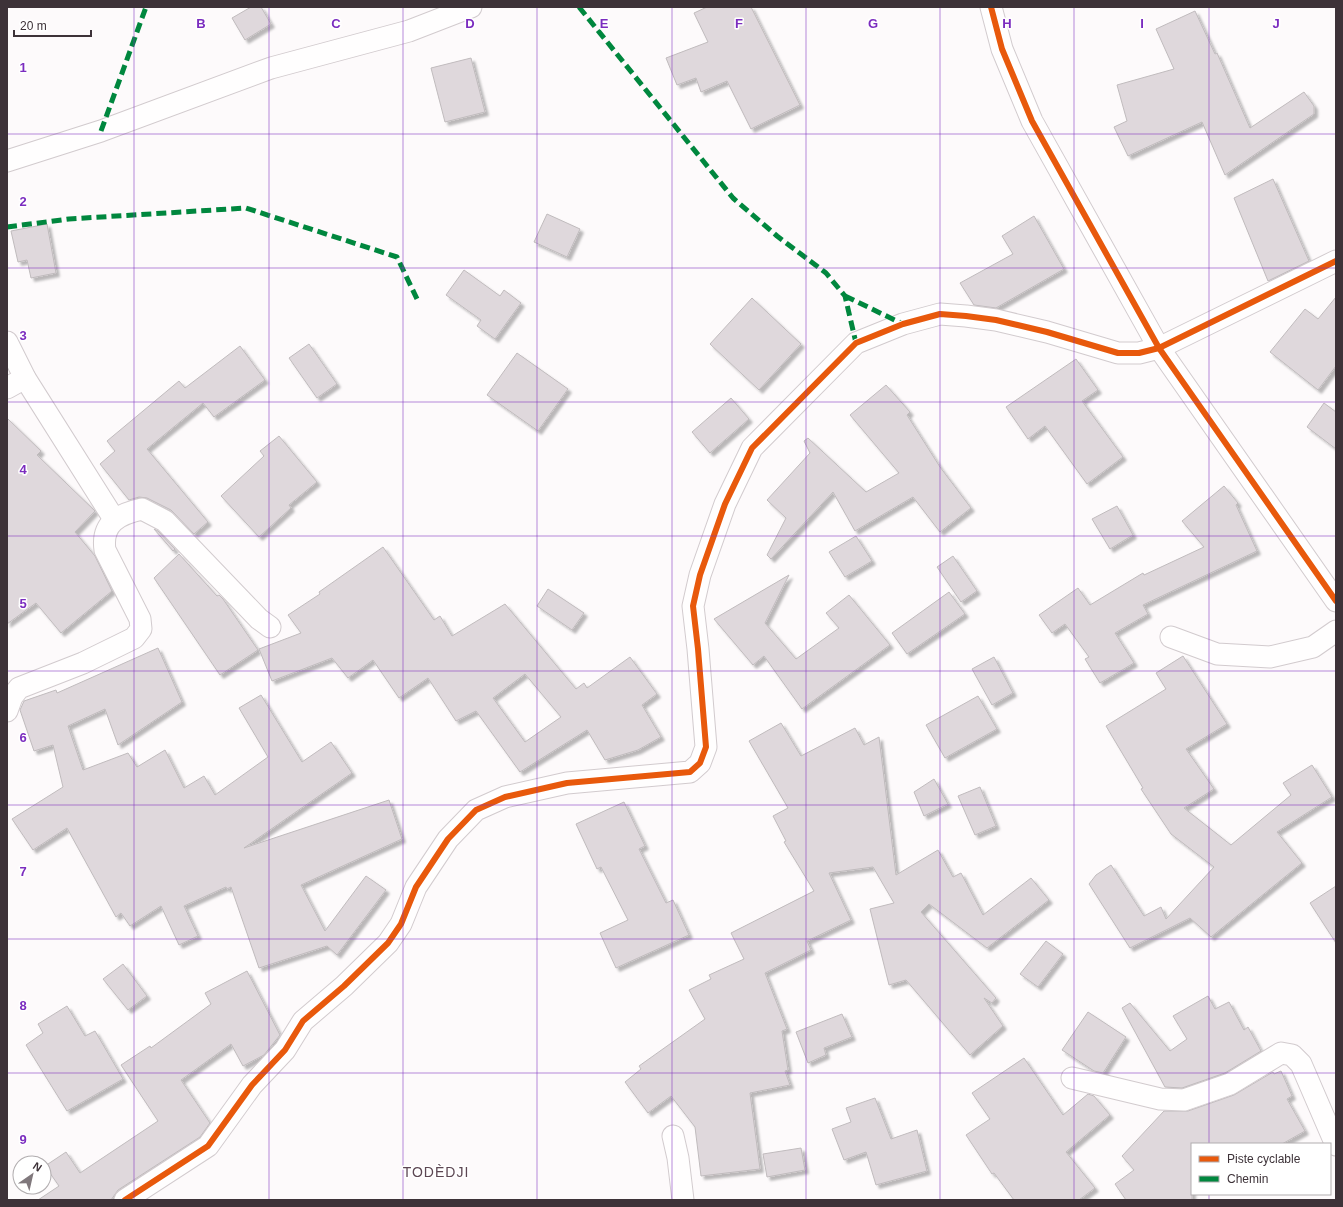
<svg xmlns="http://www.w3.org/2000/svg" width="1343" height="1207" viewBox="0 0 1343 1207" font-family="Helvetica,sans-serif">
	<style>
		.building { fill: #dfd8dc; stroke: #c0bbbd; fill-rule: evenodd; filter: url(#shadow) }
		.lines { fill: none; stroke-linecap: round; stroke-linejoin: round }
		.minor-casing { stroke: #d2cbce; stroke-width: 23 }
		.minor { stroke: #fffefe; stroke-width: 21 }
		.quiet { stroke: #00873e; stroke-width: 5; stroke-dasharray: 10 5; stroke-linecap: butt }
		.cycleway-casing { stroke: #fff; stroke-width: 8 }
		.cycleway { stroke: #e8590c; stroke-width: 6 }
		.grid { fill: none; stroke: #7b2cbf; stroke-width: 1; stroke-opacity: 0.55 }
		.labels { text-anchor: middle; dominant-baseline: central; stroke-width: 3; stroke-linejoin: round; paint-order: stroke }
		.quarter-label { font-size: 14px; letter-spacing: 1px; fill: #5c4652; stroke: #fff }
		.grid-label { font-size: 13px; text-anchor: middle; font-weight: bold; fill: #7b2cbf; stroke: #fff; stroke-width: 3; stroke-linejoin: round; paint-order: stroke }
	</style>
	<defs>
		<filter id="shadow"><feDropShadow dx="3.5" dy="3.5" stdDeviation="1" flood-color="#0004"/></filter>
	</defs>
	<rect width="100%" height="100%" fill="#fdfafb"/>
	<g class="building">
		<path d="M 251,7 L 261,7 L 271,24 L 245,40 L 232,18 Z"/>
		<path d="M 707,7 L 751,7 L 800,105 L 751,129 L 727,81 L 701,92 L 696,78 L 677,85 L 666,58 L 708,42 L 694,13 Z"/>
		<path d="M 1195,11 L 1215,54 L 1217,53 L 1250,128 L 1304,92 L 1314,106 L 1314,114 L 1225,175 L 1202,122 L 1128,156 L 1114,127 L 1127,121 L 1117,85 L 1174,69 L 1156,29 Z"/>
		<path d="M 471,58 L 485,112 L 445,122 L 431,68 Z"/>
		<path d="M 1273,179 L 1309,261 L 1268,281 L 1234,198 Z"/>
		<path d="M 547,214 L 580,229 L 567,257 L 534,242 Z"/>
		<path d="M 1034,216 L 1064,269 L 996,308 L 974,305 L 960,283 L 1013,254 L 1002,236 Z"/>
		<path d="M 47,224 L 56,273 L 31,278 L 27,260 L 18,262 L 11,231 Z"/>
		<path d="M 464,270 L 500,296 L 504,290 L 521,303 L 495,339 L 477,326 L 481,320 L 446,295 Z"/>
		<path d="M 1336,297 L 1336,366 L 1318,390 L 1270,352 L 1305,309 L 1318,319 Z"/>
		<path d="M 752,298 L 801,344 L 759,390 L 710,344 Z"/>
		<path d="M 309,344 L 337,384 L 317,398 L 289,358 Z"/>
		<path d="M 240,346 L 265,380 L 214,417 L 203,403 L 147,449 L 208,522 L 194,534 L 171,510 L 147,498 L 139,497 L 129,500 L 100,464 L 115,451 L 107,441 L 179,381 L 185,388 Z"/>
		<path d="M 517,353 L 568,389 L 538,431 L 487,395 Z"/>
		<path d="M 1076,359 L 1098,390 L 1082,401 L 1123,457 L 1087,484 L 1045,426 L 1028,439 L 1006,407 Z"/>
		<path d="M 886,385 L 910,412 L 907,415 L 940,467 L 971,508 L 940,532 L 913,497 L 855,531 L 833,492 L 771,559 L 767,555 L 786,518 L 767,500 L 810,453 L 804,441 L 808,438 L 866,492 L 899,473 L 850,415 Z"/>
		<path d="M 731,398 L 749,419 L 710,453 L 692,432 Z"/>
		<path d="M 1324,403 L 1336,412 L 1336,449 L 1307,427 Z"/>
		<path d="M 7,418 L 41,451 L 37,455 L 95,511 L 75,532 L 95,556 L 112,591 L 61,633 L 36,603 L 7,624 Z"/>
		<path d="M 279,436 L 317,482 L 289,505 L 291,508 L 259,537 L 221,496 L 264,456 L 260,451 Z"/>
		<path d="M 1224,486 L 1238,503 L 1236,505 L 1257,551 L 1143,605 L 1148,614 L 1115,633 L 1134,663 L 1100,683 L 1085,659 L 1089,657 L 1065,624 L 1052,633 L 1039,615 L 1078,588 L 1090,605 L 1143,573 L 1144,575 L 1204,547 L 1182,521 Z"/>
		<path d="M 1117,506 L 1133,535 L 1110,549 L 1092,519 Z"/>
		<path d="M 154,529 L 158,531 L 175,549 L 173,551 Z"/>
		<path d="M 856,536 L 872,561 L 845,577 L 829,552 Z"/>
		<path d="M 383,547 L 434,620 L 440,616 L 452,636 L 505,604 L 576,689 L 584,683 L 587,688 L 630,657 L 657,694 L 642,705 L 661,737 L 638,750 L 605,760 L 587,730 L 520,772 L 476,711 L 456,721 L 428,678 L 399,698 L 373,660 L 348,678 L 332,658 L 272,681 L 259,649 L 301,633 L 288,615 L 320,594 L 319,592 ZM 525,674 L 561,717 L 525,742 L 493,698 Z"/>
		<path d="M 179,554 L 217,596 L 219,595 L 223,599 L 258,650 L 220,675 L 154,578 Z"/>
		<path d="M 953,556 L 977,591 L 961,602 L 937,567 Z"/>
		<path d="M 789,575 L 765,623 L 796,659 L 839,628 L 826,613 L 849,595 L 890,645 L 802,709 L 764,656 L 753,665 L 714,619 Z"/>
		<path d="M 548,589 L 584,613 L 572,630 L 537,606 Z"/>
		<path d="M 949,592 L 965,614 L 907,654 L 892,633 Z"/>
		<path d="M 158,648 L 182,702 L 118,745 L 105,709 L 68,726 L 83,770 L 128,753 L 137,767 L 165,750 L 184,788 L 204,776 L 215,795 L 268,757 L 239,708 L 261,695 L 302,762 L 331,742 L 352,773 L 244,848 L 389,800 L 402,839 L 301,885 L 325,931 L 366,876 L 386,890 L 337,955 L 327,946 L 259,968 L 231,887 L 227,889 L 226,887 L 184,906 L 198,936 L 179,945 L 161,906 L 130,926 L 121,913 L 116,917 L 67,828 L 33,850 L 12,819 L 63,787 L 53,745 L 34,751 L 20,710 L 24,701 L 56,690 L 57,693 Z"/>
		<path d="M 1183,656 L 1227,724 L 1186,749 L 1214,789 L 1184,808 L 1231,845 L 1291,795 L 1283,783 L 1312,765 L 1332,797 L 1277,832 L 1302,863 L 1211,937 L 1190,918 L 1130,948 L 1089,884 L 1096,875 L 1111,865 L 1144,916 L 1161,907 L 1166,919 L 1214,867 L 1171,834 L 1141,789 L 1143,788 L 1106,726 L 1166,689 L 1156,673 Z"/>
		<path d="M 994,657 L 1013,693 L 992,705 L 972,669 Z"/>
		<path d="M 978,696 L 997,729 L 945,758 L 926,725 Z"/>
		<path d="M 781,723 L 801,756 L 855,728 L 864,745 L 879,737 L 896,875 L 938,850 L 953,877 L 961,873 L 983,915 L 1031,878 L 1049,900 L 987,948 L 929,904 L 921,912 L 996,998 L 992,1003 L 984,998 L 1003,1026 L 970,1055 L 906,980 L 889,985 L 870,909 L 894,903 L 873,867 L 829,873 L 851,920 L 807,941 L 811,950 L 765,973 L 787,1029 L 782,1031 L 788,1070 L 785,1071 L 790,1085 L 750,1093 L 760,1169 L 701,1176 L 695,1127 L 671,1096 L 648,1113 L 625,1082 L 641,1069 L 639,1066 L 705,1019 L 689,990 L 711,979 L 709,975 L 744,959 L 731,933 L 814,891 L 784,842 L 786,841 L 773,816 L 788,808 L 749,741 Z"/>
		<path d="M 934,779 L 948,804 L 924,816 L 914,792 Z"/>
		<path d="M 980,787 L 996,826 L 975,835 L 958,796 Z"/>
		<path d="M 624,802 L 645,846 L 639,849 L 666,903 L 673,900 L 689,935 L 616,968 L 600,933 L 628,920 L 601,867 L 597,869 L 576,824 Z"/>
		<path d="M 1336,886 L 1336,943 L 1310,903 Z"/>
		<path d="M 1046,941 L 1063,954 L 1038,987 L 1020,974 Z"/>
		<path d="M 123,964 L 147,996 L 128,1010 L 103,979 Z"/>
		<path d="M 247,971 L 280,1035 L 264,1055 L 243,1066 L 231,1044 L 181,1080 L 210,1123 L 200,1137 L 118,1190 L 111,1200 L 38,1200 L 59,1186 L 45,1166 L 66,1152 L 80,1173 L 158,1121 L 121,1065 L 150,1046 L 151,1048 L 211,1004 L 205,993 Z"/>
		<path d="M 1208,996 L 1215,1009 L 1229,1002 L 1244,1030 L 1248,1027 L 1261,1051 L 1225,1073 L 1182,1088 L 1165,1087 L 1122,1008 L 1130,1003 L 1170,1051 L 1187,1039 L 1173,1016 Z"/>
		<path d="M 67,1006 L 85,1036 L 95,1031 L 123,1079 L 67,1111 L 26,1045 L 43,1033 L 38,1024 Z"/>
		<path d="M 1088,1012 L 1126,1037 L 1103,1073 L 1094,1071 L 1062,1050 Z"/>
		<path d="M 842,1014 L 852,1037 L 824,1048 L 826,1055 L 808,1063 L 796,1032 Z"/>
		<path d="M 1024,1058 L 1063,1115 L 1088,1094 L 1094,1096 L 1110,1115 L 1066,1152 L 1095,1188 L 1079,1200 L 1014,1200 L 994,1173 L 992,1174 L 966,1135 L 990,1119 L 972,1093 Z"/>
		<path d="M 1281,1071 L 1292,1096 L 1287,1099 L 1305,1131 L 1282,1144 L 1192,1144 L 1192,1200 L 1126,1200 L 1115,1184 L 1134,1170 L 1122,1156 L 1164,1111 L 1188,1111 L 1234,1095 L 1273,1072 L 1274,1074 Z"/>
		<path d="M 875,1098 L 891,1139 L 917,1130 L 927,1171 L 876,1185 L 866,1152 L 844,1160 L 832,1129 L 851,1122 L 846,1108 Z"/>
		<path d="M 801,1148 L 805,1170 L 767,1177 L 763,1154 Z"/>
	</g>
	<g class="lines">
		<defs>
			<g id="minor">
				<path d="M 991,7 L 1002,49 L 1032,121 L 1159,348 L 1336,601"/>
				<path d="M 7,161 L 101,131 L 271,68 L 409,31 L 471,7"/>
				<path d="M 7,342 L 25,378 L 114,519"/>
				<path d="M 7,388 L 25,378"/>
				<path d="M 1171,637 L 1217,654 L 1270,657 L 1313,647 L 1336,631"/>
				<path d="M 7,711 L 12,697 L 19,688 L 83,663 L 134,638 L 141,629 L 140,619 L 105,550 C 101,523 119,514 142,509 L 165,521 L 259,619 L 270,627"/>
				<path d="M 1072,1078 L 1160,1099 L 1184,1100 L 1230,1084 L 1281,1053 L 1292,1055 L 1301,1064 L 1336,1145"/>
				<path d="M 673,1136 L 678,1158 L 683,1200"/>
				<path d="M 125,1200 L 208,1146 L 252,1085 L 285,1050 L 303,1021 L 344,986 L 388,943 L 401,924 L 416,887 L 448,839 L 476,810 L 505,797 L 567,783 L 690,772 L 700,763 L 706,747 L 698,649 L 693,606 L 700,575 L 725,504 L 752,448 L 856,343 L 903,324 L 940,314 L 966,316 L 996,320 L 1047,332 L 1118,353 L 1139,353 L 1159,348 L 1336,261"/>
			</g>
		</defs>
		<use href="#minor" class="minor-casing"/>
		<use href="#minor" class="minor"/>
		<g class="quiet">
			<path d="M 579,7 L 733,198 L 777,236 L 826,273 L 845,296 L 856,343"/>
			<path d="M 101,131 L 146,7"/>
			<path d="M 7,227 L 69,219 L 246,208 L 397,257 L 418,301"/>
			<path d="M 845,296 L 903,324"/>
		</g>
		<defs>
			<g id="cycleway">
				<path d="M 991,7 L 1002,49 L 1032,121 L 1159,348 L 1336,601"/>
				<path d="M 125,1200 L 208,1146 L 252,1085 L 285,1050 L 303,1021 L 344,986 L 388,943 L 401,924 L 416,887 L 448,839 L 476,810 L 505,797 L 567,783 L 690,772 L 700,763 L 706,747 L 698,649 L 693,606 L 700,575 L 725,504 L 752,448 L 856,343 L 903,324 L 940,314 L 966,316 L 996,320 L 1047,332 L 1118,353 L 1139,353 L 1159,348 L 1336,261"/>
			</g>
		</defs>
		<use href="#cycleway" class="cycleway-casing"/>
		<use href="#cycleway" class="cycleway"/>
	</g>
	<path class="grid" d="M 134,7 L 134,1200M 269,7 L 269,1200M 403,7 L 403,1200M 537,7 L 537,1200M 672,7 L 672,1200M 806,7 L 806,1200M 940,7 L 940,1200M 1074,7 L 1074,1200M 1209,7 L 1209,1144M 7,134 L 1336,134M 7,268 L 1336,268M 7,402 L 1336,402M 7,536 L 1336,536M 7,671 L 1336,671M 7,805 L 1336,805M 7,939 L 1336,939M 7,1073 L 1336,1073M 1209,1194 L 1209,1200"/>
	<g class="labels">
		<g class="quarter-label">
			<text x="436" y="1172">TODÈDJI</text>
		</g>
	</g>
	<g class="grid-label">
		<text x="201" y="28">B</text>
		<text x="336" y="28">C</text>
		<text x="470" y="28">D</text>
		<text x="604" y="28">E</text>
		<text x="739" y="28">F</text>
		<text x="873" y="28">G</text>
		<text x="1007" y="28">H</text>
		<text x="1142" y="28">I</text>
		<text x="1276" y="28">J</text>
		<text x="23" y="72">1</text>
		<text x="23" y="206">2</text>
		<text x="23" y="340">3</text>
		<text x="23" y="474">4</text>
		<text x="23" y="608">5</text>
		<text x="23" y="742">6</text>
		<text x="23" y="876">7</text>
		<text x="23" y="1010">8</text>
		<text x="23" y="1144">9</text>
	</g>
	<rect width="1343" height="1207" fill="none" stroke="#3d3238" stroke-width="16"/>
	<rect x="1191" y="1143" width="140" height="52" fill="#ffffff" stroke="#b1adaf"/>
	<rect x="1199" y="1156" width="20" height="6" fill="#e8590c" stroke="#b1adaf"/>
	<text x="1227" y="1163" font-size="12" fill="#3d3238">Piste cyclable</text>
	<rect x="1199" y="1176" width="20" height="6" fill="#00873e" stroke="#b1adaf"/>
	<text x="1227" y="1183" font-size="12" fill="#3d3238">Chemin</text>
	<g transform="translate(32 1175) rotate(34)"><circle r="19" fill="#ffffff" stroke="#b1adaf"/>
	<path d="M0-3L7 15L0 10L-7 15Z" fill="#80787c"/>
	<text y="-6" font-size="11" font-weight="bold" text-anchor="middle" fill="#3d3238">N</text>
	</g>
	<path d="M14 30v6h77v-6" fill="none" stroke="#3d3238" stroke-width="2"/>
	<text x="20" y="30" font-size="12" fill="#3d3238" stroke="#ffffff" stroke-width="3" paint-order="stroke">20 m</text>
</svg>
